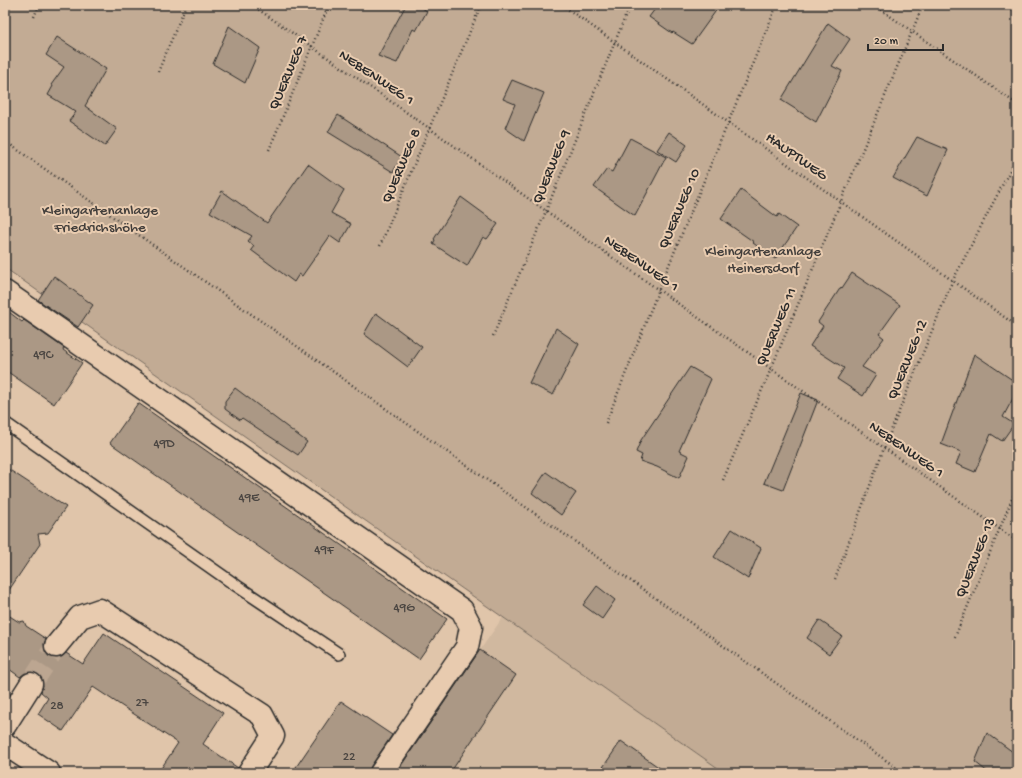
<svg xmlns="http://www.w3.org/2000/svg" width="1022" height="778" viewBox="0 0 1022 778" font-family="'Gochi Hand',sans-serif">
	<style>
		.built { fill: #d0b89f }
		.green { fill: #c2ab94; stroke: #766b60 }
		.building { fill: #ab9885; stroke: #2b2b2b }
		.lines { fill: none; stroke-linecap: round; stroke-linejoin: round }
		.minor-tunnel { stroke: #bca691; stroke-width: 22; stroke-dasharray: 22 11; stroke-linecap: butt }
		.service-casing { stroke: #2b2b2b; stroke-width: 14 }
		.minor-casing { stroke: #2b2b2b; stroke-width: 25 }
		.tertiary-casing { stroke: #2b2b2b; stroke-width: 25 }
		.path { stroke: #2b2b2b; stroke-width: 2.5; stroke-dasharray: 1 3; stroke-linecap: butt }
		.service { stroke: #e8cbaf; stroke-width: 11 }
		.minor { stroke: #e8cbaf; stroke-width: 22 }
		.tertiary { stroke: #e8cbaf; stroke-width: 22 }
		.labels { text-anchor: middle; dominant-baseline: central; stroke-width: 4; stroke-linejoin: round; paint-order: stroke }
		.number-label { font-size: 13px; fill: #4b4642 }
		.street-label { font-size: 15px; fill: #2b2b2b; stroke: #e8cbaf }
		.park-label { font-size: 15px; fill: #423e3b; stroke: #e8cbaf }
	</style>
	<rect width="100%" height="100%" fill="#e0c5aa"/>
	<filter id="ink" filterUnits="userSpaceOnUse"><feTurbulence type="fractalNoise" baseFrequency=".025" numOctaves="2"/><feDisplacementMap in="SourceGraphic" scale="8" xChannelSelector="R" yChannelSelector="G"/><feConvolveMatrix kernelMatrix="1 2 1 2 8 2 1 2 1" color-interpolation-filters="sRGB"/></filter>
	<g filter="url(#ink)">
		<path class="built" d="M 503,617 L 725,773 L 395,773 Z"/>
		<path class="green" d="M 5,5 L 1017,5 L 1017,773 L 725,773 L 5,268 Z"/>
		<g class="building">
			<path d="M 406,5 L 424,5 L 422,8 L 427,11 L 416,31 L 413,29 L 397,63 L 378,56 Z"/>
			<path d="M 658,5 L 720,5 L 692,44 L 673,32 L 672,33 L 649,17 Z"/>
			<path d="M 828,23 L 850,39 L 832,66 L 842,71 L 816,122 L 781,100 Z"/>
			<path d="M 229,26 L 260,48 L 245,83 L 213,64 Z"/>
			<path d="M 57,37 L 106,69 L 85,106 L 117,129 L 105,146 L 69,121 L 76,112 L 48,95 L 53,86 L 51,85 L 64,67 L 46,55 Z"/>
			<path d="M 512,80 L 544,93 L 524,141 L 505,128 L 515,104 L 503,99 Z"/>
			<path d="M 338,115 L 402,157 L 393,172 L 328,132 Z"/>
			<path d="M 669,132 L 687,145 L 676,162 L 657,150 Z"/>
			<path d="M 917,137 L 948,150 L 927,196 L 893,178 Z"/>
			<path d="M 630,138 L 666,157 L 635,216 L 594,187 L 607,169 L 612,172 Z"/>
			<path d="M 308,164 L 344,190 L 331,213 L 351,224 L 340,243 L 330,236 L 302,276 L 299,274 L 294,282 L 251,250 L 254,246 L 248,241 L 252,236 L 210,212 L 222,191 L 267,223 Z"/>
			<path d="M 741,190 L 777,217 L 779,214 L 797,227 L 775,259 L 753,243 L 754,242 L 721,219 Z"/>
			<path d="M 461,197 L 498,224 L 487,239 L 483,237 L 467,266 L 433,244 L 435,240 L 434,239 Z"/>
			<path d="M 852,273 L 900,305 L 879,334 L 884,338 L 862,367 L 876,375 L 863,396 L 837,379 L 844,368 L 810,346 L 823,326 L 818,322 L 841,287 L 842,288 Z"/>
			<path d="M 54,276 L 93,305 L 78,327 L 38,300 Z"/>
			<path d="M 5,309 L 22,322 L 24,320 L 64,348 L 63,350 L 82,363 L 54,404 L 5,370 Z"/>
			<path d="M 376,313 L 422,347 L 408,367 L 364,334 Z"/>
			<path d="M 556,328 L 579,344 L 553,395 L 529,383 Z"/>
			<path d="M 974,354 L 1017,383 L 1017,391 L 1003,417 L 1014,424 L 1002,441 L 991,434 L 975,472 L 956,464 L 961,452 L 941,444 Z"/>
			<path d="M 690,367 L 711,379 L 679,451 L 689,456 L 679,478 L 657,467 L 640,461 L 642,455 L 636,452 L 641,440 Z"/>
			<path d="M 235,388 L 307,442 L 298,455 L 242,418 L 240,420 L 225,409 L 225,401 Z"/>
			<path d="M 801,393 L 818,400 L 783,490 L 764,483 Z"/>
			<path d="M 138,403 L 447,619 L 419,659 L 110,443 Z"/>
			<path d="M 5,467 L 66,507 L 48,533 L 38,534 L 40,544 L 5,596 Z"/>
			<path d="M 546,472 L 576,493 L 561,515 L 532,493 Z"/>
			<path d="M 732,529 L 761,548 L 748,579 L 714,557 Z"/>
			<path d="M 597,586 L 615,600 L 602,619 L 583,605 Z"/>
			<path d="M 5,613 L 19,622 L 24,621 L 26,626 L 46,639 L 44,644 L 44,651 L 48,656 L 54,658 L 61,658 L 66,653 L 83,664 L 104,633 L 223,713 L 203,744 L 238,768 L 237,773 L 158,773 L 178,743 L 93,687 L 63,731 L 38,714 L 48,698 L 41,692 L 43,685 L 42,678 L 37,673 L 31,672 L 25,673 L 20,677 L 5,666 Z"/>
			<path d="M 819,620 L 842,636 L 829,654 L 807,638 Z"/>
			<path d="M 480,650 L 516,675 L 450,773 L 396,773 Z"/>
			<path d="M 341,701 L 392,735 L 371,766 L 369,773 L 292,773 Z"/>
			<path d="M 987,733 L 1017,755 L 1017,773 L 989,773 L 975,762 Z"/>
			<path d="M 621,741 L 667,773 L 599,773 Z"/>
		</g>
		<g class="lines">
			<path class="minor-tunnel" d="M 31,684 L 56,646"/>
			<defs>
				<path id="service" d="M 5,423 L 237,586 L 339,654"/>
				<g id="minor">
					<path d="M 5,292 L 462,610 L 471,627 L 467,647 L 381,773"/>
					<path d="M 56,646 L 80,617 L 100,610 L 262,715 L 273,736 L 249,773"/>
					<path d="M 5,725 L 31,684"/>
				</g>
				<path id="tertiary" d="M 5,744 L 49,773"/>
			</defs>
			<use href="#service" class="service-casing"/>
			<use href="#minor" class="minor-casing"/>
			<use href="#tertiary" class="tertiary-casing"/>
			<g class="path">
				<path d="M 252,5 L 429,128 L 546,211 L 1017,541"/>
				<path d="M 562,5 L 1017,326"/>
				<path d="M 874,5 L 1017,104"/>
				<path d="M 34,17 L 39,5"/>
				<path d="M 158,72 L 186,5"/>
				<path d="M 5,141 L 904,773"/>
				<path d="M 269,150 L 329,5"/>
				<path d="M 380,246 L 481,5"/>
				<path d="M 493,336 L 546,211 L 630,5"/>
				<path d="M 606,423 L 659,289 L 777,5"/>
				<path d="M 723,480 L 771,369 L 923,5"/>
				<path d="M 835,579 L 884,448 L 952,282 L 1017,157"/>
				<path d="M 955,637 L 1017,487"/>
			</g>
			<use href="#service" class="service"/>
			<use href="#minor" class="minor"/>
			<use href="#tertiary" class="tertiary"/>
		</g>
	</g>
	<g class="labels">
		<g class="number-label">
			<text x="43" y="355">49C</text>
			<text x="164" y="444">49D</text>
			<text x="249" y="498">49E</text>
			<text x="324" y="550">49F</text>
			<text x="404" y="608">49G</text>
			<text x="142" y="703">27</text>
			<text x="57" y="706">28</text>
			<text x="349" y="757">22</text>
		</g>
		<g class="street-label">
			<text transform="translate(289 73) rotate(-67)">QUERWEG 7</text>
			<text transform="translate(376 78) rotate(34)">NEBENWEG 1</text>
			<text transform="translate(796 157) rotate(35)">HAUPTWEG</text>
			<text transform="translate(402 166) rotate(-67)">QUERWEG 8</text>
			<text transform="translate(552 167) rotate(-68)">QUERWEG 9</text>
			<text transform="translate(680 209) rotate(-67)">QUERWEG 10</text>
			<text transform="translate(641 264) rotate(35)">NEBENWEG 1</text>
			<text transform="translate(777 327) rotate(-67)">QUERWEG 11</text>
			<text transform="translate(908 360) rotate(-68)">QUERWEG 12</text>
			<text transform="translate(906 450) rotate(35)">NEBENWEG 1</text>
			<text transform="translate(976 558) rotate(-68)">QUERWEG 13</text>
		</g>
		<g class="park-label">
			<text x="100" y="211">Kleingartenanlage<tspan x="100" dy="17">Friedrichshöhe</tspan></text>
			<text x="763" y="252">Kleingartenanlage<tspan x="763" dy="17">Heinersdorf</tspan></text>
		</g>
	</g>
	<rect width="1022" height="778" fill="none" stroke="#e8cbaf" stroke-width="20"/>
	<rect x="10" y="10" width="1002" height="758" fill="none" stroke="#2b2b2b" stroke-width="1.5" filter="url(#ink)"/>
	<path d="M868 44v6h75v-6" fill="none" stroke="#2b2b2b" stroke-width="2"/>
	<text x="874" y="44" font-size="12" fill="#2b2b2b" stroke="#e8cbaf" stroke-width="3" paint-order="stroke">20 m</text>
</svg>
